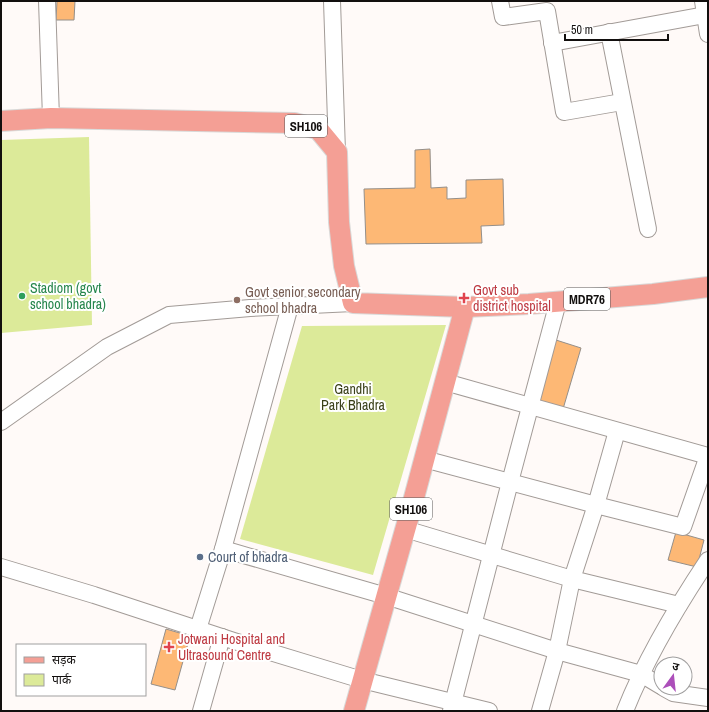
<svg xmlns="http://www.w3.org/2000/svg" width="709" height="712" viewBox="0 0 709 712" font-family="'Archivo Narrow','Noto Sans Devanagari',sans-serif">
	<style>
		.green { fill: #dcea99 }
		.building { fill: #fdb875; stroke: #948f8a }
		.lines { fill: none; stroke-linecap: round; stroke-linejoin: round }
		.minor-casing { stroke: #a29b97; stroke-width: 18 }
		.major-casing { stroke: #d9d9d8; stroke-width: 22 }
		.minor { stroke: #fff; stroke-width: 16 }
		.major { stroke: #f49f95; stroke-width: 20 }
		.leisure-dot { fill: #2e9e5b; stroke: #fff; stroke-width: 1.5 }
		.health-dot { fill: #e0444e; stroke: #fff; stroke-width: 1.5 }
		.education-dot { fill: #8d6e63; stroke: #fff; stroke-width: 1.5 }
		.service-dot { fill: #5c6f8a; stroke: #fff; stroke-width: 1.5 }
		.labels { text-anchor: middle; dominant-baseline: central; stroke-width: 4; stroke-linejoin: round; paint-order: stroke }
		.shield { fill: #fff; stroke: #595756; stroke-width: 1 }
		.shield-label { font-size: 13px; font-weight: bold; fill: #120f0e }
		.leisure-label { font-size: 14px; fill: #27864d; stroke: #fff; text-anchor: start }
		.health-label { font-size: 14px; fill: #be3a42; stroke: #fff; text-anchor: start }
		.education-label { font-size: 14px; fill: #785e54; stroke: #fff; text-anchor: start }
		.park-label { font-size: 14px; fill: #3b411a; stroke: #fff }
		.service-label { font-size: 14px; fill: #4e5e75; stroke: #fff; text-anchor: start }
	</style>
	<rect width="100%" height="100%" fill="#fffaf8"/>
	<g class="green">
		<path d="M 89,137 L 92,325 L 1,333 L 1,140 Z"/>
		<path d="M 446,325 L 373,575 L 240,539 L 302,326 Z"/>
	</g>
	<g class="building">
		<path d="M 57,1 L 75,1 L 74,20 L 56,20 Z"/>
		<path d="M 430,149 L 431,188 L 447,187 L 447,199 L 466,198 L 466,180 L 503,179 L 504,225 L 481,226 L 482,243 L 366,244 L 364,189 L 415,188 L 415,150 Z"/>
		<path d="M 556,340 L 581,348 L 563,409 L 538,402 Z"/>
		<path d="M 676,532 L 704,540 L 697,567 L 668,560 Z"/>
		<path d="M 166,629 L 190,636 L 175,690 L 151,684 Z"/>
	</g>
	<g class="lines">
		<defs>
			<g id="minor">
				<path d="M 47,1 L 51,118"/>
				<path d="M 332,1 L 337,152"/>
				<path d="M 500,1 L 503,17 L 547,11 L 564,112 L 622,102"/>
				<path d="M 703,1 L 708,34"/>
				<path d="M 609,32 L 648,229"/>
				<path d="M 552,43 L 705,15"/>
				<path d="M 445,382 L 708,456"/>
				<path d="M 1,422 L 107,347 L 169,315 L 250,308 L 353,303"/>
				<path d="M 424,459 L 596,505 L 683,527 L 708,456"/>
				<path d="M 405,529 L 572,579 L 679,605"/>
				<path d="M 223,549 L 386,596 L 557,651 L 641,674 L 661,686"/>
				<path d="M 1,567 L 94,595 L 234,641 L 362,680 L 489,711"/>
				<path d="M 198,629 L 223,549 L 290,306"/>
				<path d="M 664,688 L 673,693 L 708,698"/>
				<path d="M 201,711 L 222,637"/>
				<path d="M 451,711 L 510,482 L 558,302"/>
				<path d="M 540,711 L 557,651 L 572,579 L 596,505 L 617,431"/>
				<path d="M 625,711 C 646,658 676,608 708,560"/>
			</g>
			<g id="major">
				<path d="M 1,121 L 51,118 L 294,123 L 318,129 L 337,152 L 339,222 L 344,266 L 353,303 L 465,307 L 529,304 L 653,294 L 708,287"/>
				<path d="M 354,711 L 411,509 L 465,307"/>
			</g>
		</defs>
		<use href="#minor" class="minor-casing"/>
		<use href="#major" class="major-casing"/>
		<use href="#minor" class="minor"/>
		<use href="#major" class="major"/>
	</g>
	<circle class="leisure-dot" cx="22" cy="296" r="4"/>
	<g class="health-dot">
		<path d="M462 292h4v4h4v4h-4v4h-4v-4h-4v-4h4z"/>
		<path d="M167 641h4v4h4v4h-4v4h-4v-4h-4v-4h4z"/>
	</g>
	<circle class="education-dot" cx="237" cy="300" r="4"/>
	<circle class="service-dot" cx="200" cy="557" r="4"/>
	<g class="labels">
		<g class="shield">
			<rect x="285" y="115" width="42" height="22" rx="3"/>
			<rect x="564" y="288" width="46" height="22" rx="3"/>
			<rect x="390" y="498" width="42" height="22" rx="3"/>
		</g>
		<g class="shield-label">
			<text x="306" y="126">SH106</text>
			<text x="587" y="299">MDR76</text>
			<text x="411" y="509">SH106</text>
		</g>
		<g class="leisure-label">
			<text x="30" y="288">Stadiom (govt<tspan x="30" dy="16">school bhadra)</tspan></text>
		</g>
		<g class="health-label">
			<text x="473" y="290">Govt sub<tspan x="473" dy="16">district hospital</tspan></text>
			<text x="178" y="639">Jotwani Hospital and<tspan x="178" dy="16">Ultrasound Centre</tspan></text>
		</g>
		<g class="education-label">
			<text x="245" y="292">Govt senior secondary<tspan x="245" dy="16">school bhadra</tspan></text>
		</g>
		<g class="park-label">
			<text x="353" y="389">Gandhi<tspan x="353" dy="16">Park Bhadra</tspan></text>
		</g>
		<g class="service-label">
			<text x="208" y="557">Court of bhadra</text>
		</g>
	</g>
	<rect width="709" height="712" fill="none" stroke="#120f0e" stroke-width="4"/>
	<rect x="16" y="644" width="130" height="52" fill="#ffffff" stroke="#a09f9f"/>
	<rect x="24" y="657" width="20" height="6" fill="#f49f95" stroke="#a09f9f"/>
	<text x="52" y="664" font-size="12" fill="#120f0e">सड़क</text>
	<rect x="24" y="674" width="20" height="12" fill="#dcea99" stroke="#a09f9f"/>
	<text x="52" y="684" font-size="12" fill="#120f0e">पार्क</text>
	<g transform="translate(673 676) rotate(15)"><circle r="19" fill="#ffffff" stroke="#a09f9f"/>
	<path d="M0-3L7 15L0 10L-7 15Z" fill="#ac4fba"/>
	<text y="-6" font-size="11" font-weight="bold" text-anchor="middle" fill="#120f0e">उ</text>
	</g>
	<path d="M565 34v6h103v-6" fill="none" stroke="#120f0e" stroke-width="2"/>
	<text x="571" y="34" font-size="12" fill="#120f0e" stroke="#ffffff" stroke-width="3" paint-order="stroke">50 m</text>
</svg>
